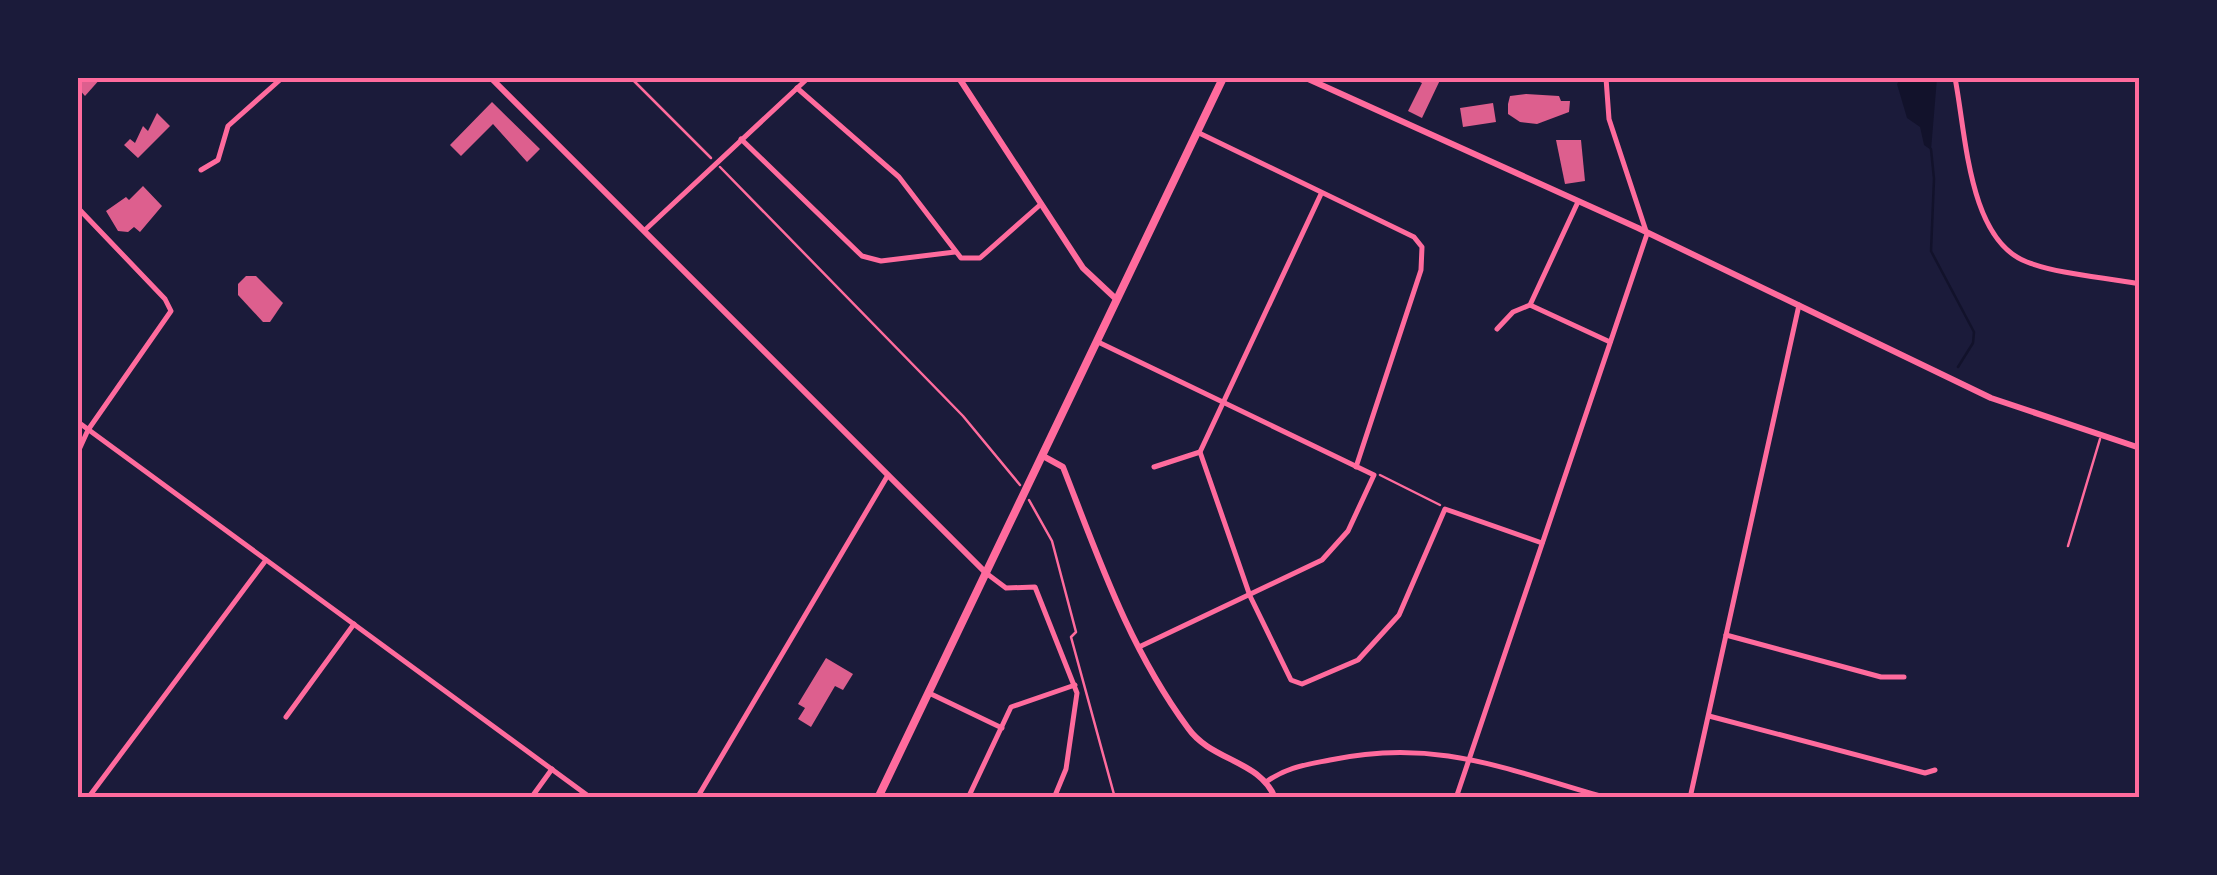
<svg xmlns="http://www.w3.org/2000/svg" width="2217" height="875" viewBox="0 0 2217 875" font-family="'Asap Condensed',sans-serif">
	<style>
		.water { fill: #12122b }
		.lines { fill: none; stroke-linecap: round; stroke-linejoin: round }
		.stream { stroke: #12122b; stroke-width: 2.5 }
		.building { fill: #dd5f8e }
		.path { stroke: #ff6b9d; stroke-width: 2.5 }
		.service { stroke: #ff6b9d; stroke-width: 2.5 }
		.minor { stroke: #ff6b9d; stroke-width: 5 }
		.tertiary { stroke: #ff6b9d; stroke-width: 6 }
		.secondary { stroke: #ff6b9d; stroke-width: 8 }
		.neatline { fill: none; stroke: #ff6b9d; stroke-width: 4 }
	</style>
	<rect width="100%" height="100%" fill="#1b1b3a"/>
	<path class="water" d="M 1901,78 L 1937,78 L 1931,150 L 1924,145 L 1920,127 L 1907,118 L 1897,84 Z"/>
	<g class="lines">
		<path class="stream" d="M 1931,149 L 1934,179 L 1931,251 L 1974,332 L 1973,343 L 1958,367"/>
	</g>
	<g class="building">
		<path d="M 78,78 L 101,78 L 85,96 L 78,88 Z"/>
		<path d="M 1411,78 L 1441,78 L 1422,118 L 1408,111 L 1422,83 Z"/>
		<path d="M 1526,94 L 1559,96 L 1561,101 L 1570,101 L 1569,112 L 1537,124 L 1520,122 L 1508,114 L 1508,104 L 1510,96 Z"/>
		<path d="M 492,102 L 540,149 L 527,162 L 493,124 L 461,156 L 450,145 Z"/>
		<path d="M 1493,103 L 1496,122 L 1463,127 L 1460,108 Z"/>
		<path d="M 157,113 L 170,126 L 138,158 L 124,145 L 130,139 L 135,143 L 143,126 L 148,131 Z"/>
		<path d="M 1556,140 L 1581,140 L 1585,181 L 1565,184 Z"/>
		<path d="M 143,186 L 162,206 L 140,232 L 134,227 L 128,232 L 118,231 L 106,211 L 126,197 L 129,200 Z"/>
		<path d="M 246,276 L 256,276 L 283,303 L 270,322 L 263,322 L 238,295 L 238,284 Z"/>
		<path d="M 826,658 L 853,674 L 843,690 L 835,686 L 811,727 L 798,719 L 805,708 L 798,704 Z"/>
	</g>
	<g class="lines">
		<g class="path">
			<path d="M 631,78 L 711,158"/>
			<path d="M 720,167 L 963,416 L 1020,485"/>
			<path d="M 1380,475 L 1440,505"/>
			<path d="M 1029,500 L 1052,541 L 1076,632 L 1071,637 L 1115,798"/>
		</g>
		<path class="service" d="M 2068,546 L 2100,439"/>
		<g class="minor">
			<path d="M 1955,78 C 1966,133 1968,240 2027,262 C 2062,275 2103,277 2140,284"/>
			<path d="M 2136,78 L 2140,80"/>
			<path d="M 797,88 L 899,177 L 961,258 L 980,258 L 1041,204"/>
			<path d="M 1197,132 L 1414,237 L 1422,247 L 1421,270 L 1356,467"/>
			<path d="M 741,139 L 862,256 L 881,261 L 955,252"/>
			<path d="M 201,170 L 218,160 L 228,126 L 282,78"/>
			<path d="M 1321,194 L 1200,452 L 1250,596 L 1291,680 L 1302,684 L 1358,660 L 1399,615 L 1445,509 L 1542,543"/>
			<path d="M 78,208 L 165,299 L 171,311 L 88,430 L 78,452"/>
			<path d="M 645,230 L 808,78"/>
			<path d="M 1530,305 L 1577,204"/>
			<path d="M 1497,329 L 1513,312 L 1530,305 L 1610,342"/>
			<path d="M 1096,341 L 1374,475 L 1348,531 L 1322,560 L 1139,647"/>
			<path d="M 78,422 L 591,798"/>
			<path d="M 1154,467 L 1200,452"/>
			<path d="M 986,573 L 1006,588 L 1035,587 L 1077,693 L 1066,769 L 1054,798"/>
			<path d="M 1726,635 L 1881,677 L 1904,677"/>
			<path d="M 929,693 L 1002,728"/>
			<path d="M 1709,716 L 1925,773 L 1935,770"/>
			<path d="M 286,717 L 354,624"/>
			<path d="M 1266,782 C 1287,767 1305,765 1330,760 C 1436,737 1507,770 1607,798"/>
			<path d="M 88,798 L 266,560"/>
			<path d="M 531,798 L 552,769"/>
			<path d="M 697,798 L 888,475"/>
			<path d="M 968,798 L 1011,707 L 1075,685"/>
			<path d="M 1456,798 L 1647,234 L 1609,119 L 1606,78"/>
			<path d="M 1690,798 L 1799,305"/>
		</g>
		<g class="tertiary">
			<path d="M 491,78 L 986,573"/>
			<path d="M 959,78 L 1083,268 L 1115,298"/>
			<path d="M 1306,78 L 1638,228 L 1991,398 L 2140,448"/>
			<path d="M 1043,456 L 1063,467 C 1099,559 1129,648 1188,728 C 1211,761 1260,760 1275,798"/>
		</g>
		<path class="secondary" d="M 878,798 L 1223,78"/>
	</g>
	<rect width="2217" height="875" fill="none" stroke="#1b1b3a" stroke-width="160"/>
	<rect x="80" y="80" width="2057" height="715" class="neatline"/>
</svg>
